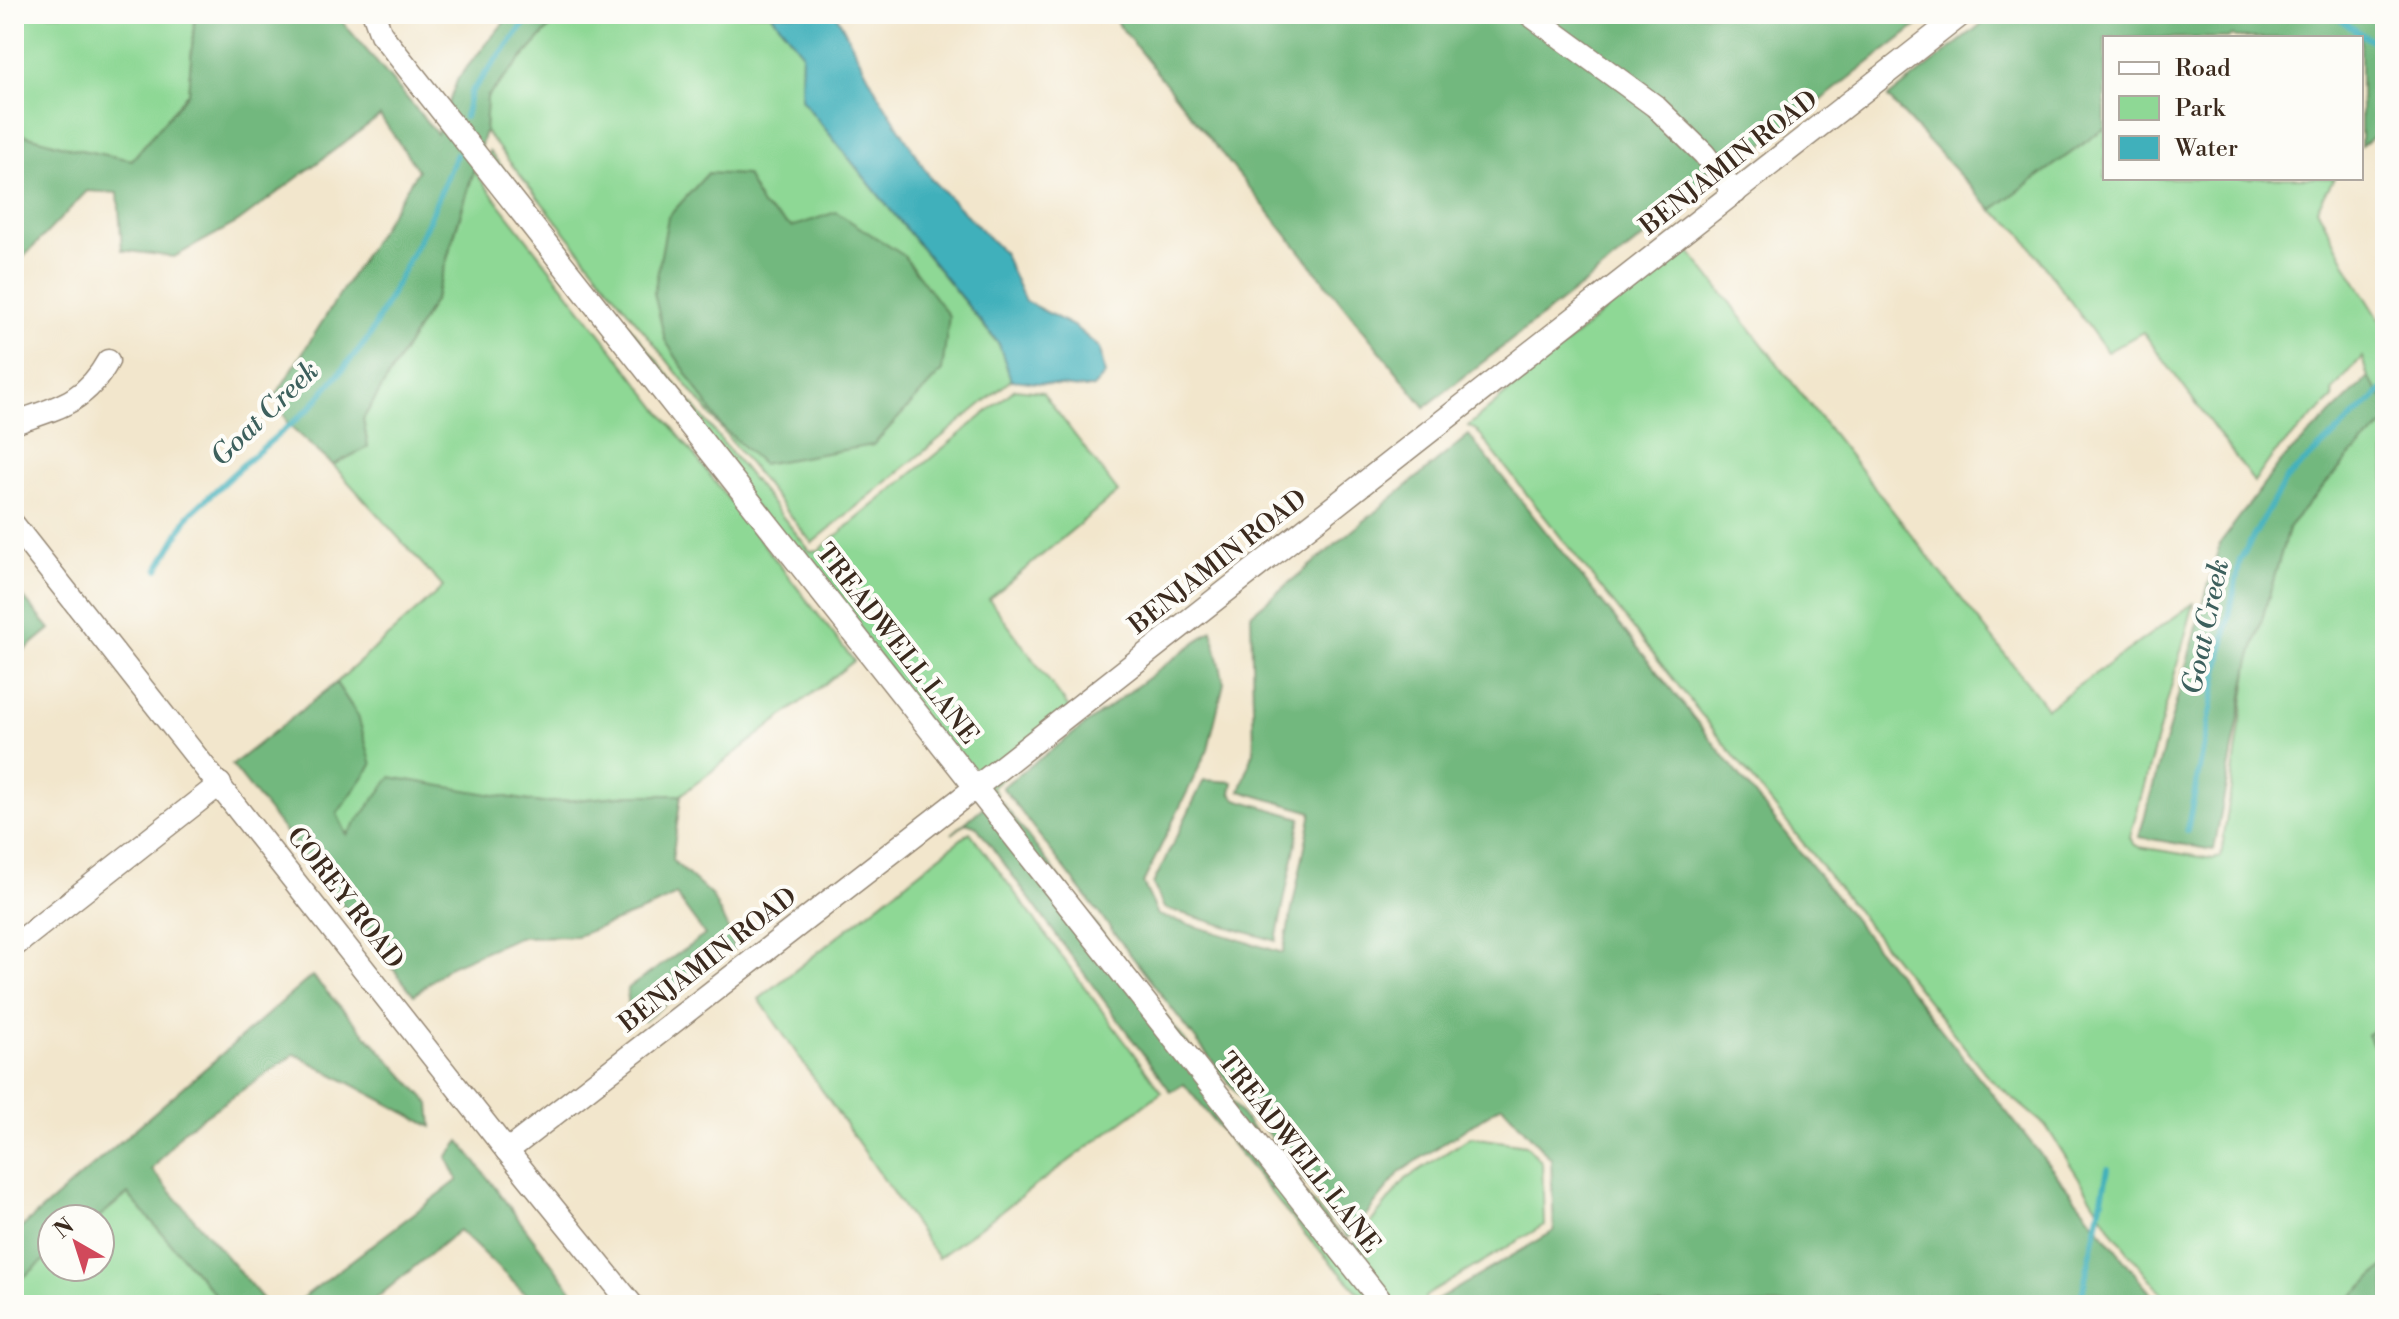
<svg xmlns="http://www.w3.org/2000/svg" width="2399" height="1319" viewBox="0 0 2399 1319" font-family="'Libre Bodoni',serif">
	<style>
		.green { fill: #8ed895; stroke: #64815a; stroke-width: 2 }
		.forest { fill: #72b87e; stroke: #56714e; stroke-width: 2 }
		.water { fill: #40b0bb; stroke: #3e6d6c; stroke-width: 2 }
		.lines { fill: none; stroke-linecap: round; stroke-linejoin: round }
		.stream { stroke: #40b0bb; stroke-width: 6 }
		.minor-casing { stroke: #968875; stroke-width: 25 }
		.minor { stroke: #fff; stroke-width: 22 }
		.labels { text-anchor: middle; dominant-baseline: central; stroke-width: 8; stroke-linejoin: round; paint-order: stroke }
		.street-label { font-size: 26px; fill: #3b2a1e; stroke: #fdfcf7 }
		.water-label { font-size: 28px; font-style: italic; fill: #3d605d; stroke: #fdfcf7 }
	</style>
	<rect width="100%" height="100%" fill="#fdfcf7"/>
	<filter id="ink" filterUnits="userSpaceOnUse"><feTurbulence type="fractalNoise" baseFrequency=".0125" numOctaves="2"/><feDisplacementMap in="SourceGraphic" scale="16" xChannelSelector="R" yChannelSelector="G"/><feConvolveMatrix kernelMatrix="1 2 1 2 8 2 1 2 1" color-interpolation-filters="sRGB"/></filter>
	<filter id="wash" filterUnits="userSpaceOnUse"><feTurbulence type="fractalNoise" baseFrequency=".006" numOctaves="4" result="noise"/><feDisplacementMap in="SourceGraphic" scale="32" xChannelSelector="R" yChannelSelector="G"/><feGaussianBlur stdDeviation="1.8" result="paint"/><feColorMatrix in="noise" values="0 0 0 0 0 0 0 0 0 0 0 0 0 0 0 0 0 1.4 0 .05"/><feComposite in="paint" operator="in"/></filter>
	<g filter="url(#wash)">
		<rect width="100%" height="100%" fill="#f2e6cc"/>
		<g class="green">
			<path d="M 14,14 L 195,14 L 188,93 L 132,160 L 75,149 L 14,132 Z"/>
			<path d="M 562,14 L 771,14 L 802,52 L 801,99 L 999,345 L 1011,380 L 812,543 L 485,131 L 487,97 Z"/>
			<path d="M 2105,128 L 2105,178 L 2334,178 L 2317,208 L 2352,275 L 2385,328 L 2385,400 L 2368,378 L 2362,357 L 2332,391 L 2333,398 L 2273,455 L 2254,482 L 2143,332 L 2107,352 L 2018,229 L 1992,210 Z"/>
			<path d="M 489,151 L 810,551 L 819,550 L 1015,389 L 1042,392 L 1118,492 L 989,599 L 1077,719 L 992,787 L 997,795 L 989,802 L 485,167 Z"/>
			<path d="M 474,171 L 854,661 L 681,795 L 631,795 L 541,803 L 426,784 L 348,836 L 337,815 L 358,716 L 336,683 L 443,587 L 333,465 L 368,447 L 363,419 L 435,299 Z"/>
			<path d="M 1684,244 L 2047,708 L 2194,603 L 2130,837 L 2133,844 L 2139,847 L 2213,859 L 2221,857 L 2249,664 L 2289,526 L 2353,453 L 2385,424 L 2385,1018 L 2367,1035 L 2385,1065 L 2385,1266 L 2343,1305 L 2171,1305 L 2115,1235 L 2046,1126 L 1989,1078 L 1476,430 L 1468,426 Z"/>
			<path d="M 970,832 L 1162,1092 L 938,1258 L 759,999 Z"/>
			<path d="M 1470,1137 L 1526,1145 L 1542,1162 L 1544,1225 L 1429,1294 L 1425,1297 L 1425,1305 L 1370,1305 L 1303,1232 L 1269,1190 L 1291,1179 L 1351,1247 L 1406,1179 Z"/>
			<path d="M 128,1194 L 224,1305 L 14,1305 L 14,1285 L 52,1254 L 52,1267 L 100,1267 L 100,1219 L 96,1219 Z"/>
		</g>
		<g class="forest">
			<path d="M 195,14 L 336,14 L 437,134 L 458,78 L 511,14 L 562,14 L 487,97 L 485,131 L 435,299 L 363,419 L 368,447 L 333,465 L 288,425 L 276,395 L 418,170 L 380,116 L 238,222 L 174,257 L 122,250 L 118,193 L 87,191 L 14,267 L 14,132 L 75,149 L 132,160 L 188,93 Z"/>
			<path d="M 1110,14 L 1932,14 L 1425,407 Z"/>
			<path d="M 1994,14 L 2385,14 L 2385,128 L 2361,146 L 2361,38 L 2235,38 L 2232,35 L 2228,38 L 2105,38 L 2105,128 L 1992,210 L 1888,98 Z"/>
			<path d="M 708,173 L 746,175 L 762,206 L 792,227 L 836,212 L 903,255 L 949,316 L 942,371 L 873,445 L 762,464 L 721,426 L 665,340 L 654,293 L 668,217 Z"/>
			<path d="M 2368,378 L 2385,400 L 2385,424 L 2353,453 L 2289,526 L 2249,664 L 2214,850 L 2139,837 L 2220,543 L 2280,463 Z"/>
			<path d="M 1469,435 L 2160,1305 L 1434,1305 L 1434,1302 L 1554,1231 L 1551,1159 L 1502,1105 L 1400,1172 L 1348,1238 L 1002,787 L 1212,630 L 1224,683 L 1208,749 L 1143,883 L 1158,915 L 1283,953 L 1312,812 L 1240,791 L 1254,751 L 1251,614 Z"/>
			<path d="M 14,586 L 50,629 L 14,659 Z"/>
			<path d="M 336,683 L 358,716 L 372,765 L 337,814 L 347,835 L 391,777 L 541,803 L 631,795 L 681,795 L 672,860 L 712,896 L 728,929 L 734,949 L 644,1021 L 629,1010 L 627,989 L 705,935 L 676,895 L 645,910 L 577,936 L 518,937 L 450,966 L 414,995 L 232,765 Z"/>
			<path d="M 1204,780 L 1233,782 L 1231,793 L 1236,799 L 1301,818 L 1276,941 L 1164,908 L 1153,884 Z"/>
			<path d="M 1000,800 L 1291,1179 L 1269,1190 L 1184,1084 L 1171,1092 L 977,827 L 966,823 L 952,834 L 989,802 Z"/>
			<path d="M 312,976 L 430,1104 L 432,1127 L 295,1054 L 184,1130 L 152,1170 L 268,1305 L 224,1305 L 128,1194 L 96,1219 L 52,1219 L 52,1254 L 14,1285 L 14,1234 Z"/>
			<path d="M 2385,1018 L 2385,1065 L 2367,1035 Z"/>
			<path d="M 460,1141 L 583,1305 L 537,1305 L 459,1230 L 368,1305 L 293,1305 L 458,1180 L 447,1157 Z"/>
			<path d="M 2385,1266 L 2385,1305 L 2343,1305 Z"/>
		</g>
		<path class="water" d="M 771,14 L 836,14 L 878,94 L 931,179 L 1003,252 L 1025,301 L 1075,327 L 1100,348 L 1105,375 L 1093,388 C 1068,389 1038,382 1011,380 L 999,344 L 801,99 L 802,52 Z"/>
		<g class="lines">
			<g class="stream">
				<path d="M 2332,14 L 2385,50"/>
				<path d="M 465,117 L 471,92 L 532,14"/>
				<path d="M 158,569 L 189,515 L 246,462 L 310,408 L 368,339 L 429,220 L 456,155"/>
				<path d="M 2187,831 L 2240,560 L 2286,479 L 2385,388"/>
				<path d="M 2080,1305 L 2108,1169"/>
			</g>
		</g>
	</g>
	<g filter="url(#ink)">
		<g class="lines">
			<defs>
				<g id="minor">
					<path d="M 374,14 L 381,34 L 1384,1305"/>
					<path d="M 1529,14 L 1655,106 L 1704,154 L 1735,193"/>
					<path d="M 14,423 C 56,408 85,403 108,361"/>
					<path d="M 14,525 L 507,1151 L 632,1305"/>
					<path d="M 14,946 L 220,784"/>
					<path d="M 507,1151 L 975,788 L 1962,14"/>
				</g>
			</defs>
			<use href="#minor" class="minor-casing"/>
			<use href="#minor" class="minor"/>
		</g>
	</g>
	<g class="labels">
		<g class="street-label">
			<text transform="translate(1729 163) rotate(-38)">BENJAMIN ROAD</text>
			<text transform="translate(1218 562) rotate(-38)">BENJAMIN ROAD</text>
			<text transform="translate(897 644) rotate(52)">TREADWELL LANE</text>
			<text transform="translate(345 898) rotate(52)">COREY ROAD</text>
			<text transform="translate(708 960) rotate(-38)">BENJAMIN ROAD</text>
			<text transform="translate(1299 1153) rotate(52)">TREADWELL LANE</text>
		</g>
		<g class="water-label">
			<text transform="translate(265 414) rotate(-44)">Goat Creek</text>
			<text transform="translate(2206 627) rotate(-78)">Goat Creek</text>
		</g>
	</g>
	<rect width="2399" height="1319" fill="none" stroke="#fdfcf7" stroke-width="48"/>
	<rect x="2103" y="36" width="260" height="144" fill="#fdfcf7" stroke="#afa8a0" stroke-width="2"/>
	<rect x="2119" y="62" width="40" height="12" fill="#ffffff" stroke="#afa8a0" stroke-width="2"/>
	<text x="2175" y="76" font-size="24" fill="#3b2a1e">Road</text>
	<rect x="2119" y="96" width="40" height="24" fill="#8ed895" stroke="#afa8a0" stroke-width="2"/>
	<text x="2175" y="116" font-size="24" fill="#3b2a1e">Park</text>
	<rect x="2119" y="136" width="40" height="24" fill="#40b0bb" stroke="#afa8a0" stroke-width="2"/>
	<text x="2175" y="156" font-size="24" fill="#3b2a1e">Water</text>
	<g transform="translate(76 1243) rotate(321)"><circle r="38" fill="#fdfcf7" stroke="#afa8a0" stroke-width="2"/>
	<path d="M0-6L14 30L0 20L-14 30Z" fill="#d1495b"/>
	<text y="-12" font-size="22" font-weight="bold" text-anchor="middle" fill="#3b2a1e">N</text>
	</g>
</svg>
